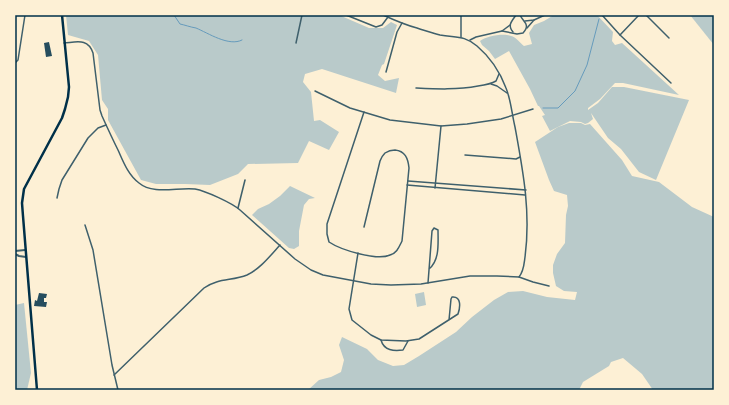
<svg xmlns="http://www.w3.org/2000/svg" width="729" height="405" viewBox="0 0 729 405" font-family="'Asap Condensed',sans-serif">
	<style>
		.green { fill: #b9caca }
		.lines { fill: none; stroke-linecap: round; stroke-linejoin: round }
		.stream { stroke: #669bbc; stroke-width: 1 }
		.building { fill: #264d5e }
		.minor { stroke: #3f606c; stroke-width: 1.5 }
		.tertiary { stroke: #3f606c; stroke-width: 2 }
		.primary { stroke: #003049; stroke-width: 2.5 }
		.neatline { fill: none; stroke: #003049; stroke-width: 1.5 }
	</style>
	<rect width="100%" height="100%" fill="#fdf0d5"/>
	<g class="green">
		<path d="M 66,15 L 339,15 L 369,28 L 383,28 L 391,22 L 397,25 L 384,64 L 382,65 L 378,75 L 385,81 L 399,78 L 396,93 L 322,69 L 305,74 L 303,82 L 311,92 L 314,121 L 320,120 L 339,132 L 329,150 L 309,141 L 298,163 L 248,164 L 238,174 L 210,185 L 185,184 L 156,184 L 141,180 L 108,120 L 108,109 L 102,100 L 98,55 L 89,41 L 68,35 Z"/>
		<path d="M 554,15 L 597,15 L 613,32 L 612,41 L 615,45 L 622,43 L 679,95 L 623,83 L 615,83 L 600,99 L 588,108 L 588,110 L 598,103 L 612,87 L 624,87 L 689,100 L 656,180 L 639,172 L 621,149 L 608,138 L 591,113 L 593,119 L 588,123 L 585,124 L 581,122 L 570,121 L 550,131 L 542,116 L 545,115 L 539,106 L 538,106 L 530,89 L 509,51 L 495,59 L 489,51 L 482,45 L 480,41 C 486,36 504,33 511,36 C 516,37 520,43 524,46 L 532,44 L 529,33 L 534,25 L 544,21 Z"/>
		<path d="M 690,15 L 714,15 L 714,45 Z"/>
		<path d="M 569,123 L 581,123 L 585,125 L 590,124 L 622,160 L 632,176 L 659,182 L 692,207 L 714,217 L 714,390 L 653,390 L 642,374 L 623,358 L 611,362 L 609,366 L 583,382 L 579,390 L 308,390 L 319,380 L 331,377 L 341,372 L 344,360 L 339,345 L 342,337 L 367,349 L 378,360 L 393,366 L 404,365 L 419,356 L 456,332 L 472,317 L 494,300 L 508,292 L 523,291 L 547,297 L 575,300 L 577,292 L 564,291 L 556,286 L 553,273 L 553,265 L 557,254 L 565,243 L 566,215 L 568,206 L 567,195 L 554,191 L 549,180 L 535,142 L 558,127 Z"/>
		<path d="M 290,186 L 315,198 L 309,199 L 304,205 L 299,231 L 299,246 L 294,249 L 289,248 L 252,215 L 258,209 L 269,204 L 280,196 Z"/>
		<path d="M 424,292 L 426,305 L 417,307 L 415,294 Z"/>
		<path d="M 24,303 L 31,373 L 27,390 L 15,390 L 15,305 Z"/>
	</g>
	<g class="lines">
		<g class="stream">
			<path d="M 174,15 L 180,24 C 185,25 190,27 196,28 C 208,33 229,47 242,40"/>
			<path d="M 543,108 L 558,108 L 575,91 L 587,65 L 599,19"/>
		</g>
	</g>
	<g class="building">
		<path d="M 49,42 L 52,56 L 46,57 L 44,43 Z"/>
		<path d="M 39,293 L 47,294 L 46,298 L 44,298 L 44,302 L 47,302 L 46,307 L 34,306 L 35,300 L 37,301 Z"/>
	</g>
	<g class="lines">
		<g class="minor">
			<path d="M 346,15 L 376,27 L 382,25 L 388,17"/>
			<path d="M 383,15 C 394,20 405,25 417,28 C 425,31 433,33 440,35 C 456,38 464,35 477,46 C 490,57 500,72 506,88 C 511,100 512,115 515,127 C 523,171 531,212 525,257 C 524,264 524,271 519,277"/>
			<path d="M 461,15 L 461,37"/>
			<path d="M 602,15 L 620,35 L 671,83"/>
			<path d="M 646,15 L 669,38"/>
			<path d="M 525,21 L 534,20 L 545,15"/>
			<path d="M 527,28 L 534,20"/>
			<path d="M 502,31 L 517,34 L 523,33 C 531,24 523,22 520,15"/>
			<path d="M 513,32 C 507,25 512,21 516,15"/>
			<path d="M 620,35 L 639,15"/>
			<path d="M 470,40 L 476,37 L 502,31 L 510,25"/>
			<path d="M 64,43 C 77,42 88,38 93,53 L 100,110 L 102,116 C 107,127 112,138 118,150 C 123,161 128,175 139,183 C 153,195 178,187 195,189 C 206,191 232,203 240,210 L 295,259 L 311,270 L 323,275 L 371,284 L 391,285 L 421,284 L 470,276 L 497,276 L 519,277 L 533,282 L 549,286"/>
			<path d="M 296,43 L 302,15"/>
			<path d="M 15,63 L 18,60 L 25,15"/>
			<path d="M 386,72 L 397,32 L 402,23"/>
			<path d="M 491,84 L 497,86 L 507,93"/>
			<path d="M 416,88 C 437,89 457,90 478,86 C 485,85 491,84 496,81 L 499,74"/>
			<path d="M 315,91 L 350,108 L 390,120 L 441,126 L 467,124 L 501,119 L 533,109"/>
			<path d="M 465,155 L 516,159 L 520,157"/>
			<path d="M 408,181 L 526,190"/>
			<path d="M 407,185 L 525,195"/>
			<path d="M 435,188 L 441,126"/>
			<path d="M 57,198 L 59,189 L 62,180 L 88,138 L 98,128 L 106,125"/>
			<path d="M 238,208 L 245,180"/>
			<path d="M 85,225 L 93,250 L 112,365 L 118,390"/>
			<path d="M 364,227 L 380,161 C 381,158 383,155 385,153 C 388,151 391,150 395,150 C 405,151 408,158 409,168 L 402,241 C 399,247 397,253 390,255 C 377,261 341,250 329,242 L 327,234 L 327,224 L 364,112"/>
			<path d="M 358,253 L 349,309 L 352,320 L 371,335 L 381,340 L 406,341 L 419,339 L 458,314 C 460,308 462,296 452,297 L 451,299 L 449,320"/>
			<path d="M 428,283 L 432,231 L 434,228 L 438,230 C 438,243 440,260 429,269"/>
			<path d="M 381,340 C 384,351 394,351 403,350 L 408,341"/>
			<path d="M 114,375 L 204,288 C 218,278 232,281 247,275 C 260,269 270,256 280,245"/>
		</g>
		<g class="tertiary">
			<path d="M 15,251 L 25,250"/>
			<path d="M 15,254 L 19,256 L 26,257"/>
		</g>
		<path class="primary" d="M 37,390 L 23,216 L 22,203 L 24,189 L 62,118 L 65,109 L 68,97 L 69,87 L 62,15"/>
	</g>
	<rect width="729" height="405" fill="none" stroke="#fdf0d5" stroke-width="32"/>
	<rect x="16" y="16" width="697" height="373" class="neatline"/>
</svg>
